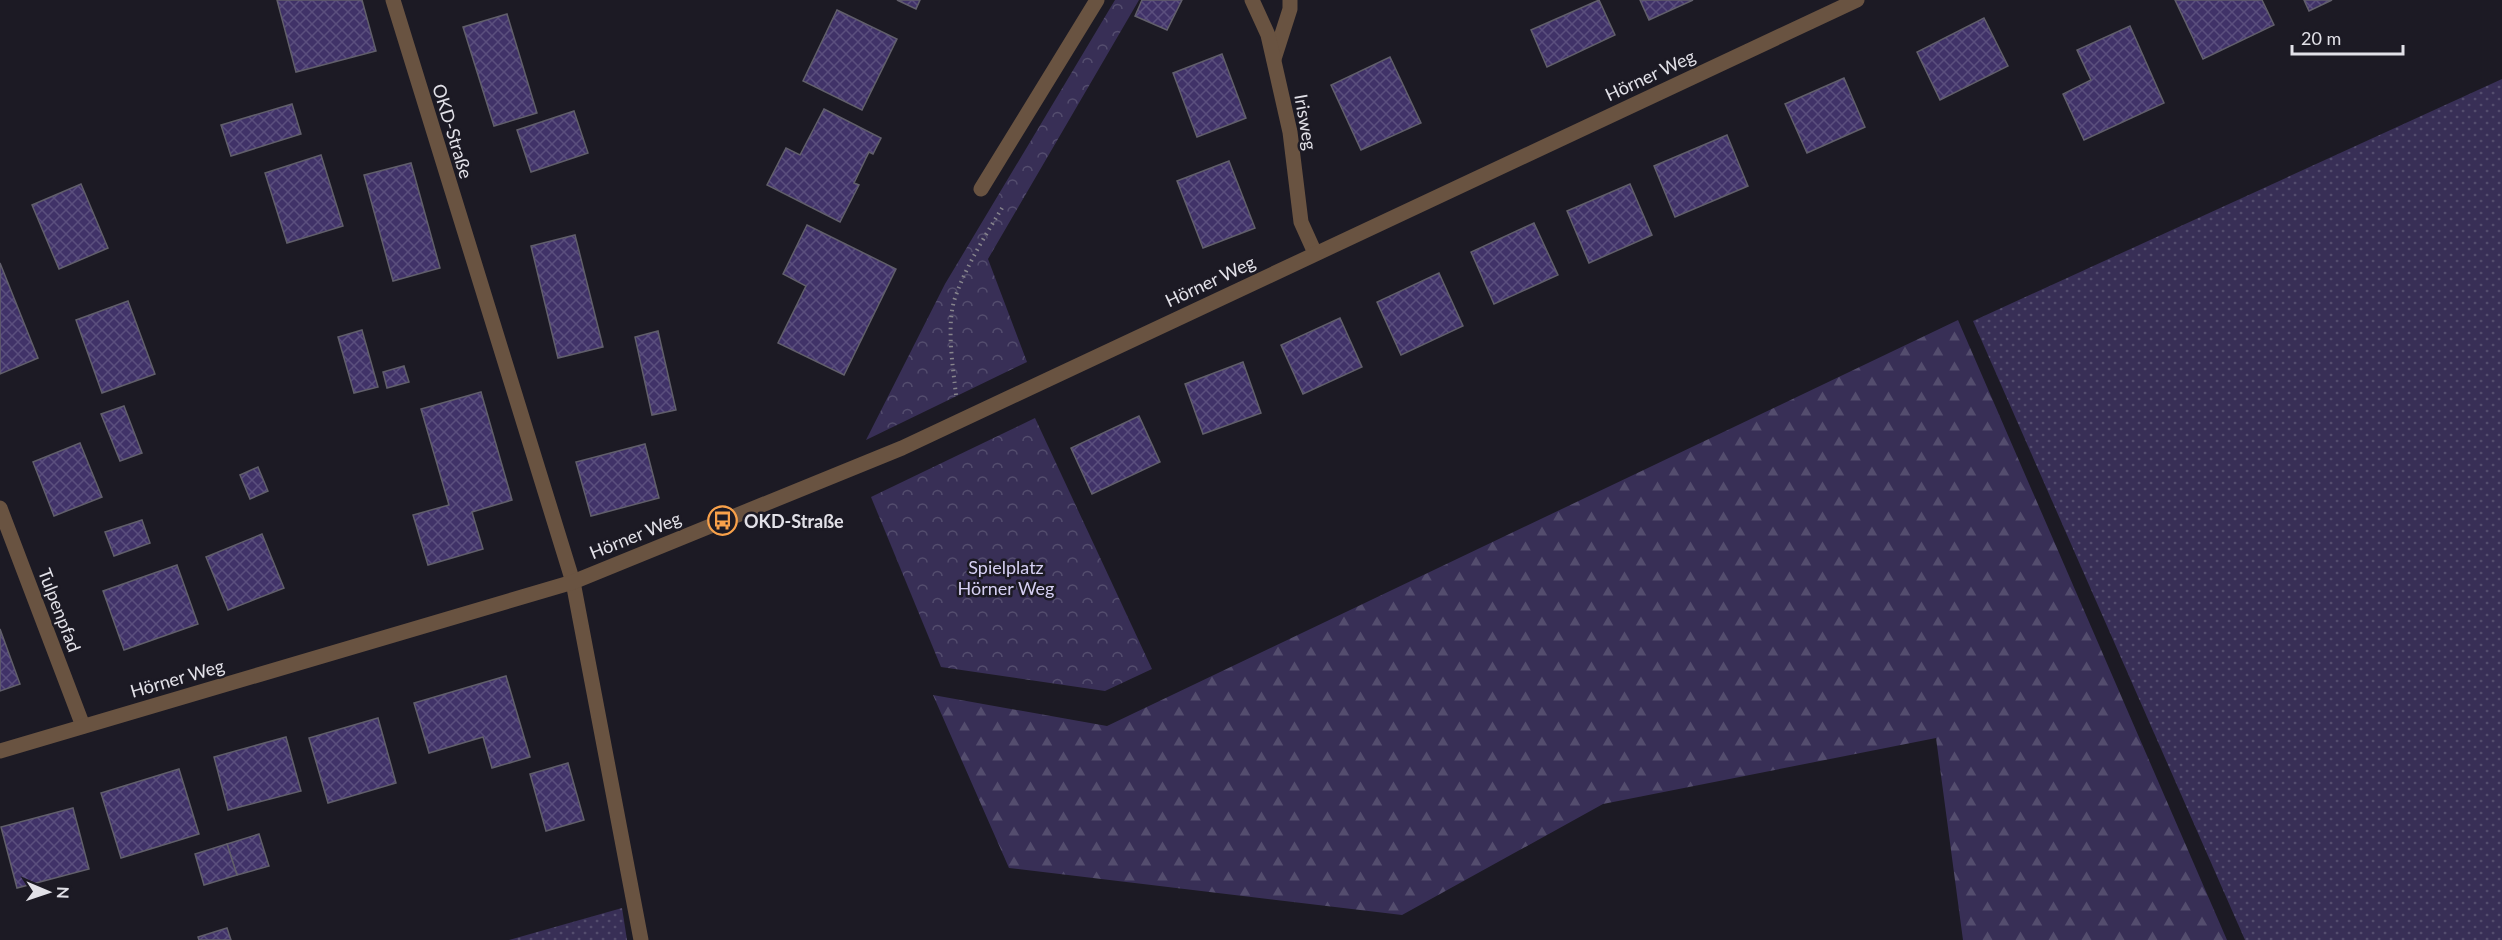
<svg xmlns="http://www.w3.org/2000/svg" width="2502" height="940" viewBox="0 0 2502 940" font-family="Lato,sans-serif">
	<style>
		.grass { fill: url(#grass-dots) }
		.forest { fill: url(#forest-firs) }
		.park { fill: url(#park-crowns) }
		.building { fill: url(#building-cross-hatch); stroke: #615f6b; stroke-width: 1.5 }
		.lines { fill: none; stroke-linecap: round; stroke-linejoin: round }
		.path { stroke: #86848c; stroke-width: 4; stroke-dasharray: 1.5 4.5; stroke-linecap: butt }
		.lane { stroke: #695341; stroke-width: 15 }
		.street { stroke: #695341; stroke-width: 15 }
		.labels { text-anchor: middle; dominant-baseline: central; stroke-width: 5; stroke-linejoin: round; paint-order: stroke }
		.street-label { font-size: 18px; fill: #e2e1e8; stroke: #1c1a24 }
		.poi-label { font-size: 18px; font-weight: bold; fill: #e2e1e8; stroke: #1c1a24; text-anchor: start }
		.park-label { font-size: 18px; fill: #d6d0f3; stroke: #1c1a24 }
	</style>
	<defs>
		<pattern id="grass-dots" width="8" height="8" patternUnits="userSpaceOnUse" patternTransform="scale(1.5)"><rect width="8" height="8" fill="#382f56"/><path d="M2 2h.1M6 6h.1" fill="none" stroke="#544d6e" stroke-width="1.8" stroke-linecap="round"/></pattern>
		<pattern id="forest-firs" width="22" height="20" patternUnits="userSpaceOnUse" patternTransform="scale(1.5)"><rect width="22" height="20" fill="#382f56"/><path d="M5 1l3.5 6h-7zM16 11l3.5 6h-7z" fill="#544d6e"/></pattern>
		<pattern id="park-crowns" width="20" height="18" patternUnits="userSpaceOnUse" patternTransform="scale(1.5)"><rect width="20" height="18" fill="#382f56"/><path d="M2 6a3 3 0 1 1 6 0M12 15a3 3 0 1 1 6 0" fill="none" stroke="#544d6e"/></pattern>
		<pattern id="building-cross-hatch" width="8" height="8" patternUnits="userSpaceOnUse" patternTransform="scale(1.5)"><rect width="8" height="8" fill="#403268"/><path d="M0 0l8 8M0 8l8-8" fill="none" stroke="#5b4f7e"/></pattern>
	</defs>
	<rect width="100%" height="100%" fill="#1c1a24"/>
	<g class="grass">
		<path d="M 2502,79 L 2502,940 L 2245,940 L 1973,321 Z"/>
		<path d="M 622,908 L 627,940 L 509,940 Z"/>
	</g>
	<path class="forest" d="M 1958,320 L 2227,940 L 1963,940 L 1936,738 L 1603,804 L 1402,915 L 1009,868 L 933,695 L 1107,726 Z"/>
	<g class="park">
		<path d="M 1115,0 L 1139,0 L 988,259 L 1027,362 L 866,440 L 945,284 Z"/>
		<path d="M 1035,418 L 1152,669 L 1105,691 L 941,667 L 871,497 Z"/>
	</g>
	<g class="building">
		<path d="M 277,0 L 362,0 L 376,51 L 296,72 Z"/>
		<path d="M 897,0 L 920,0 L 916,9 Z"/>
		<path d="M 1142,0 L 1182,0 L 1167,30 L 1135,16 Z"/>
		<path d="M 1599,0 L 1615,35 L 1547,67 L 1531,30 Z"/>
		<path d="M 1640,0 L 1693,0 L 1649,20 Z"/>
		<path d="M 2175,0 L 2262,0 L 2274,25 L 2203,59 Z"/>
		<path d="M 2304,0 L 2332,0 L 2309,11 Z"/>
		<path d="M 837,10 L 897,39 L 862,110 L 803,81 Z"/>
		<path d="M 507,14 L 537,113 L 494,126 L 463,27 Z"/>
		<path d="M 1984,18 L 2008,66 L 1940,100 L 1917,52 Z"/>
		<path d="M 2130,26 L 2164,103 L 2084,140 L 2063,94 L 2091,80 L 2077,50 Z"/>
		<path d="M 1222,54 L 1246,118 L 1197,137 L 1173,73 Z"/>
		<path d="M 1390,57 L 1421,123 L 1361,150 L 1331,85 Z"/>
		<path d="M 1844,78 L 1865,127 L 1807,153 L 1785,104 Z"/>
		<path d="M 292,104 L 301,134 L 231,156 L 221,125 Z"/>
		<path d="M 824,109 L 881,138 L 873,154 L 869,152 L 854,183 L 859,185 L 840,222 L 767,185 L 786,148 L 800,155 Z"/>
		<path d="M 574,111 L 588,153 L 531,172 L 517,130 Z"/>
		<path d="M 1727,135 L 1748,186 L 1675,217 L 1654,166 Z"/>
		<path d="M 321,155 L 343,226 L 287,243 L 265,173 Z"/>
		<path d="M 1229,161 L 1255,228 L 1203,248 L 1177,181 Z"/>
		<path d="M 411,163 L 440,268 L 393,281 L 364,175 Z"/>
		<path d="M 81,184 L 108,248 L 59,269 L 32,205 Z"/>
		<path d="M 1630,184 L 1652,235 L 1589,263 L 1567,211 Z"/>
		<path d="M 1534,223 L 1558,275 L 1494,304 L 1471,252 Z"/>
		<path d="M 807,225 L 896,269 L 844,375 L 778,343 L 806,286 L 783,274 Z"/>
		<path d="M 575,235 L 603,347 L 558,358 L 531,246 Z"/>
		<path d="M 0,263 L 38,358 L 0,374 Z"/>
		<path d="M 1439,273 L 1463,326 L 1401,355 L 1377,302 Z"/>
		<path d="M 128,301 L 155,374 L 102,393 L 76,320 Z"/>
		<path d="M 1340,318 L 1362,367 L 1303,394 L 1281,345 Z"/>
		<path d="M 362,330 L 378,387 L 354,393 L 338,337 Z"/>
		<path d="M 658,331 L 676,410 L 652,415 L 635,337 Z"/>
		<path d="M 1243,362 L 1261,413 L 1203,434 L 1185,384 Z"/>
		<path d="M 404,366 L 409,382 L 387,388 L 383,372 Z"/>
		<path d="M 481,392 L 512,500 L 472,512 L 483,549 L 428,565 L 413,515 L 449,505 L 421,409 Z"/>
		<path d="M 124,406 L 142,453 L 120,461 L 101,414 Z"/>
		<path d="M 1139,416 L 1160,462 L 1092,494 L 1071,448 Z"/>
		<path d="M 80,443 L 102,497 L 54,516 L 33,462 Z"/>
		<path d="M 645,444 L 659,498 L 591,516 L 576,462 Z"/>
		<path d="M 258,467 L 268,491 L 250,499 L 240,475 Z"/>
		<path d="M 142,520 L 150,543 L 114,556 L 105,532 Z"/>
		<path d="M 262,534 L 284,588 L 228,610 L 206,557 Z"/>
		<path d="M 177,565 L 198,624 L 124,650 L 103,591 Z"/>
		<path d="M 0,629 L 20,684 L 0,691 Z"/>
		<path d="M 506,676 L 530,757 L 492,768 L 483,737 L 429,753 L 414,703 Z"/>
		<path d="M 378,718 L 396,783 L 328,803 L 309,738 Z"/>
		<path d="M 286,737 L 301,791 L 228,810 L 214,757 Z"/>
		<path d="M 568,763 L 584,820 L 546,831 L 530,774 Z"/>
		<path d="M 179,769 L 199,834 L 121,858 L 101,793 Z"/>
		<path d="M 73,808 L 89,869 L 17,888 L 1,827 Z"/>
		<path d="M 259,834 L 269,866 L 237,875 L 227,844 Z"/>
		<path d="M 227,844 L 237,875 L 204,885 L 195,854 Z"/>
		<path d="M 227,928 L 231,940 L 199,940 L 198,937 Z"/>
	</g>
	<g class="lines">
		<path class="path" d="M 956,395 C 953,367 946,325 955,298 C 966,266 985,236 1002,208"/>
		<g class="lane">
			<path d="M 1274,59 L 1290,9 L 1290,0"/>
			<path d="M 981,189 L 1097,0"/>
			<path d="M 573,582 L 641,940"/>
		</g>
		<g class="street">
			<path d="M 393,0 L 573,582"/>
			<path d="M 1252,0 L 1268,35 L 1290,132 L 1301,222 L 1315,253"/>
			<path d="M 0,508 L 83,726"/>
			<path d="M 0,751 L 573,582 L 902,448 L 1857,0"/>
		</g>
	</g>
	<defs>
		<symbol id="bus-ring" viewBox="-11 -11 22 22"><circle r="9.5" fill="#1c1a24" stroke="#f8a14a" stroke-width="1.5"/><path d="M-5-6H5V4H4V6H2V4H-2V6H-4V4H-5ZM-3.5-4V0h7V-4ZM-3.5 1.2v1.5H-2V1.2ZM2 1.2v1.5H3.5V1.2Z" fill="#f8a14a"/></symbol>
	</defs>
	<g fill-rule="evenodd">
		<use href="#bus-ring" x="706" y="504" width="33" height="33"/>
	</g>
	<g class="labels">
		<g class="street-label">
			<text transform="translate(1650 75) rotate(-25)">Hörner Weg</text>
			<text transform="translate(1306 122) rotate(80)">Irisweg</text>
			<text transform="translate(453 131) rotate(73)">OKD-Straße</text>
			<text transform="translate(1210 281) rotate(-25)">Hörner Weg</text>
			<text transform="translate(635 535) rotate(-22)">Hörner Weg</text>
			<text transform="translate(60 610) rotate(69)">Tulpenpfad</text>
			<text transform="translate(177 678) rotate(-16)">Hörner Weg</text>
		</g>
		<g class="poi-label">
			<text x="744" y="521">OKD-Straße</text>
		</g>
		<g class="park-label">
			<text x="1006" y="567">Spielplatz<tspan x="1006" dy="21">Hörner Weg</tspan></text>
		</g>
	</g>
	<g transform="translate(48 892) rotate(92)" stroke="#1c1a24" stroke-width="4.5" paint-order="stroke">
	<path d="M0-4.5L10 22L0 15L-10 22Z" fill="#e2e1e8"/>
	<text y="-9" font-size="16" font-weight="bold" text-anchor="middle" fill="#e2e1e8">N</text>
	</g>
	<path d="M2292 45v9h111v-9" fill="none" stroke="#e2e1e8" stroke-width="3"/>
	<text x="2301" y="45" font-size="18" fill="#e2e1e8" stroke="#1c1a24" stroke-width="4.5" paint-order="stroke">20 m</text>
</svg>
